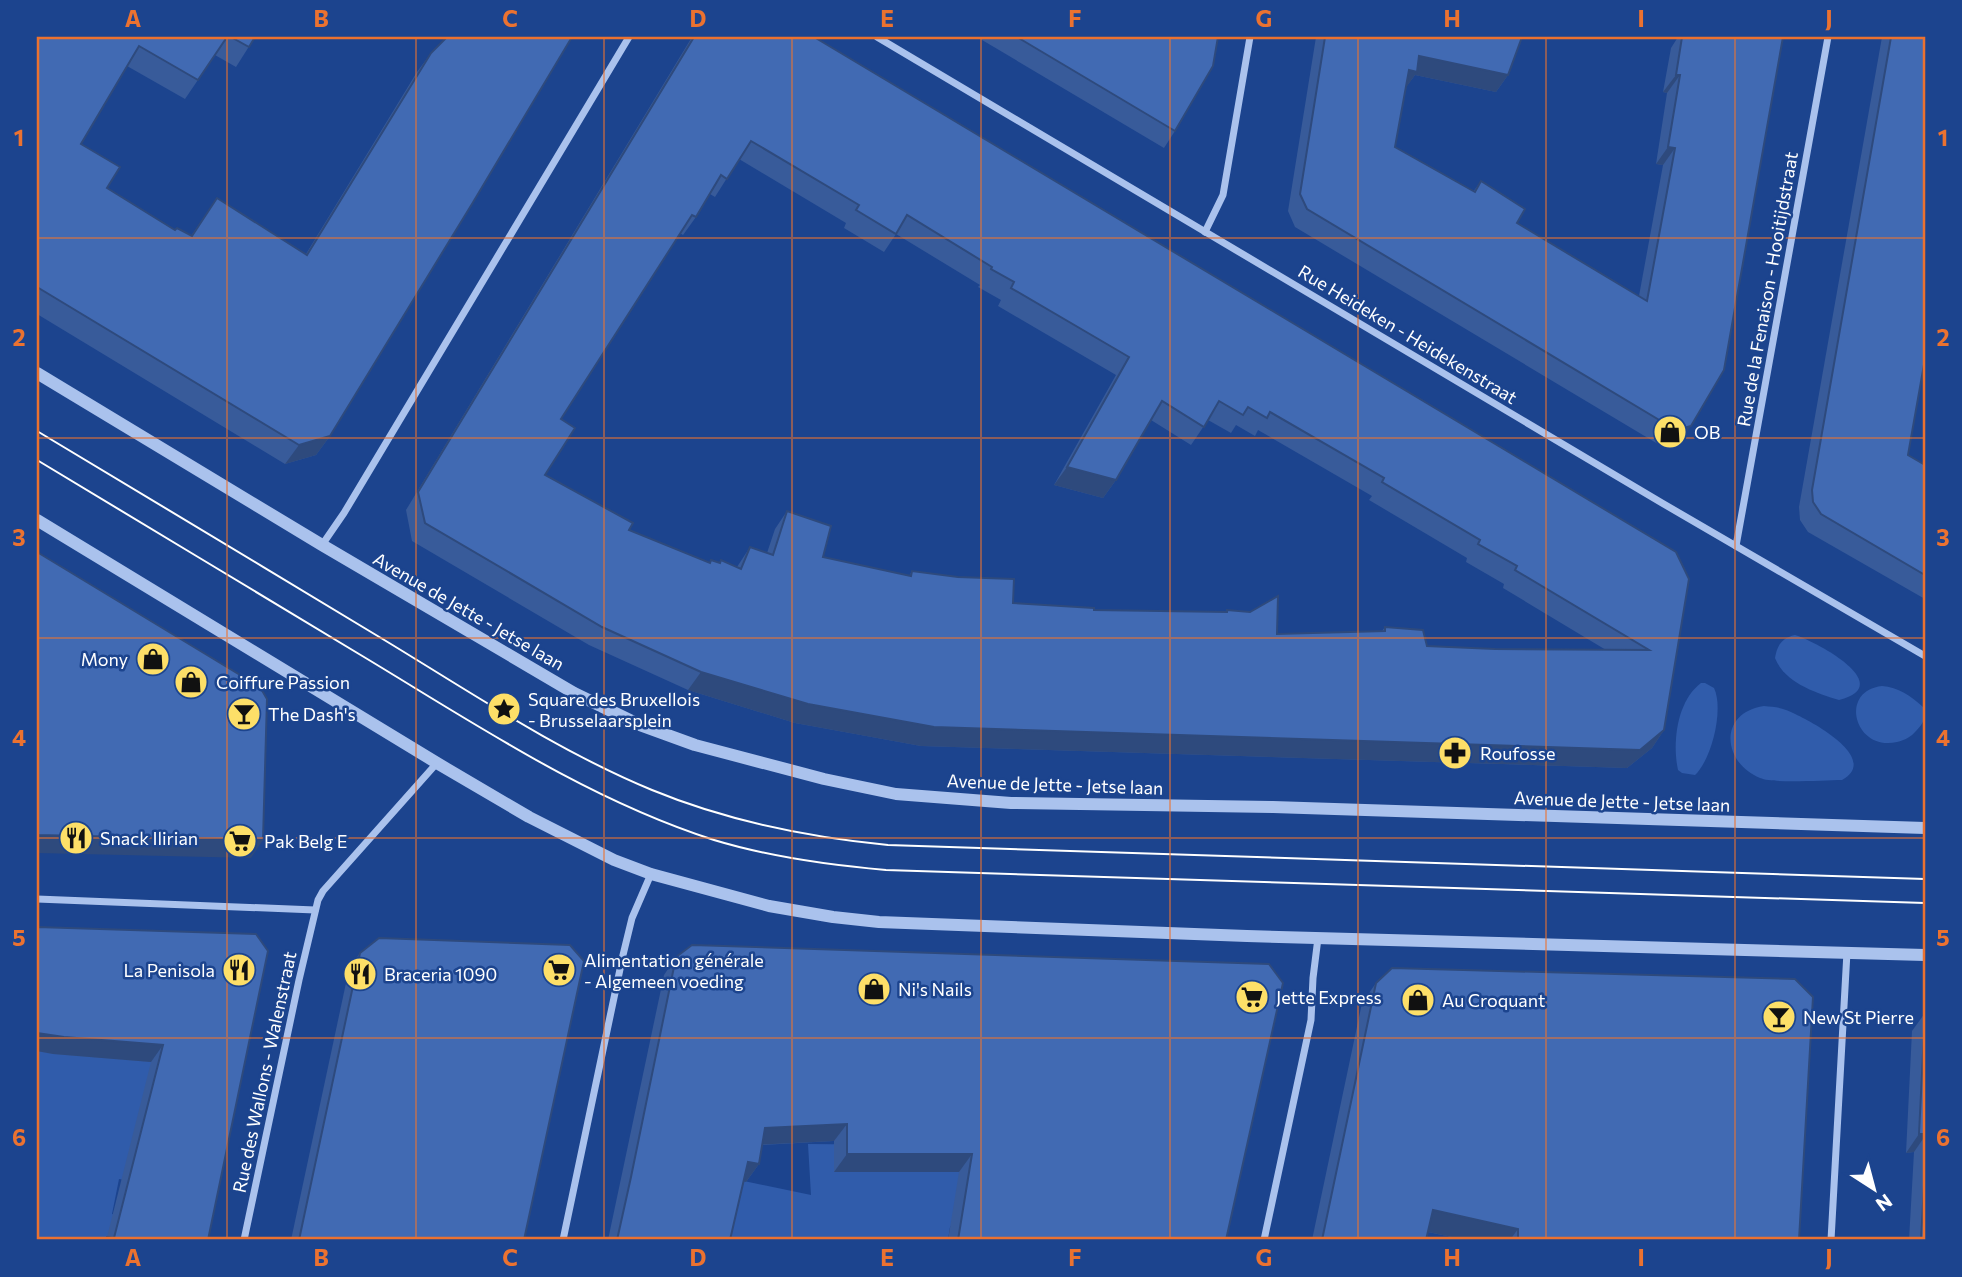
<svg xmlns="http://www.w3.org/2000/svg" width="1962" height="1277" viewBox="0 0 1962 1277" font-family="Commissioner,sans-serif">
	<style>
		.green { fill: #305cab }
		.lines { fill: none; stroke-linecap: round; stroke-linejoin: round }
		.minor { stroke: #aac2ed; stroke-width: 7 }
		.tertiary { stroke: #aac2ed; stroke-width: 12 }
		.tram { stroke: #fff; stroke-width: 2 }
		.wall { fill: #385b9a; fill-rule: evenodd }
		.shaded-wall { fill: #2e4a7d }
		.building { fill: #416ab3; stroke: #2e4a7d; stroke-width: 2; fill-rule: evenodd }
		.grid { fill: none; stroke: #eb7230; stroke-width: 2; stroke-opacity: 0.55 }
		.labels { text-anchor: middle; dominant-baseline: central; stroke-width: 5; stroke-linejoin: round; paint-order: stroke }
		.street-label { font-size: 18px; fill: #fff; stroke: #1c448e }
		.poi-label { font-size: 18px; fill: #fff; stroke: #1c448e; text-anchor: start }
		.neatline { fill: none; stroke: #eb7230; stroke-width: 2.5 }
		.grid-label { font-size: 23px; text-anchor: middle; font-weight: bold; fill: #eb7230 }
	</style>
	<rect width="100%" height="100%" fill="#1c448e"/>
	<g class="green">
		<path d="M 1795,635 C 1815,641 1898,685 1839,700 C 1815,693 1784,682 1775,658 C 1777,645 1782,638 1795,635 Z"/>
		<path d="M 1701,683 L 1705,683 L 1714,688 C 1724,709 1712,759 1695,775 L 1682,773 L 1678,770 C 1672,742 1677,701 1701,683 Z"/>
		<path d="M 1882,686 C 1898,687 1911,696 1923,707 C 1927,717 1923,724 1916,731 C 1911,737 1905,740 1897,742 C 1855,752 1838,691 1882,686 Z"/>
		<path d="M 1764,706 C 1772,707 1779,707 1786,710 C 1804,717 1883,757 1842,780 C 1823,780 1775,784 1760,778 C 1722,762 1718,713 1764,706 Z"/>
		<path d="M 162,1044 L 126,1180 L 119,1179 L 112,1214 L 116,1215 L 131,1240 L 37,1240 L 37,1051 L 87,1056 Z"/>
		<path d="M 808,1144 L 1010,1146 L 950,1227 L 948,1240 L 707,1240 L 720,1176 L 811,1195 Z"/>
	</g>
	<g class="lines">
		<g class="minor">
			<path d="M 877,37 L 1662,503 L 1925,656"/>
			<path d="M 1205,232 L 1223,195 L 1250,37"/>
			<path d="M 322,545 L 344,513 L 629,37"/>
			<path d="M 1736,546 L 1828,37"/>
			<path d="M 37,899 L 315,910"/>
			<path d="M 244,1240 L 299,980 L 318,900 L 323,891 L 437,763"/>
			<path d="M 563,1240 L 623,955 L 632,918 L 651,874"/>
			<path d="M 1264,1240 L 1311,1020 L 1313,978 L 1318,938"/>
			<path d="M 1831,1240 L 1847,952"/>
		</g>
		<g class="tertiary">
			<path d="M 37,373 L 322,545 L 574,693 L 640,725 L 695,745 L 824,779 L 896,794 L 1011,803 L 1273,807 L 1925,828"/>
			<path d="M 37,520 L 437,763 L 529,817 L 614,860 L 651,874 L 769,906 L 833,917 L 879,922 L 1247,936 L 1925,955"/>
		</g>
		<g class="tram">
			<path d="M 37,431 C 150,498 263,567 376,635 C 466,689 555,750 652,790 C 727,821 807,837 888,845 L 1925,879"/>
			<path d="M 37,460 C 144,525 252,589 359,654 C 474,723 586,799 714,840 C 770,857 828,865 886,870 L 1925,903"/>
		</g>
	</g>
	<g class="wall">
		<path d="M 37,37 L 255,37 L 236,67 L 215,55 L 185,99 L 127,66 L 81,144 L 107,188 L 175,230 L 191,236 L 217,198 L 306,254 L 417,72 L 431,53 L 330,436 L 316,455 L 285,464 L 37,314 Z"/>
		<path d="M 692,37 L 814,37 L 1676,552 L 1664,730 L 1652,748 L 1627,768 L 921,746 L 795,723 L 688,690 L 589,645 L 412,541 L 406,510 ZM 739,159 L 846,223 L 844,228 L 884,252 L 896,234 L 980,285 L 978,287 L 1001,300 L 998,306 L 1116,375 L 1054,485 L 1103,498 L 1116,480 L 1151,420 L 1191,445 L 1208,420 L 1231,433 L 1236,425 L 1255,436 L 1258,430 L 1372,496 L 1369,500 L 1467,558 L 1466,562 L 1504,584 L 1503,588 L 1606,650 L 1495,649 L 1427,646 L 1385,627 L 1382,631 L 1277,634 L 1227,610 L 1225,612 L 1094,610 L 1013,603 L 912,571 L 909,576 L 823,557 L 787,511 L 775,529 L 767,553 L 750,547 L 737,567 L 721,560 L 719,563 L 711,560 L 709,563 L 629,530 L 545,475 L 561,419 L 680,233 L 683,235 L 696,217 L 710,194 L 715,197 Z"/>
		<path d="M 977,37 L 1218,37 L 1175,131 L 1164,148 Z"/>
		<path d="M 1316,37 L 1522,37 L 1508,75 L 1496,92 L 1415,75 L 1406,87 L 1395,147 L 1473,192 L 1481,181 L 1517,223 L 1639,296 L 1663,165 L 1656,164 L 1667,93 L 1663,92 L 1671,48 L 1678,37 L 1783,37 L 1679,443 L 1663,447 L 1295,227 L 1288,211 Z"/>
		<path d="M 1882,37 L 1925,37 L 1908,455 L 1925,465 L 1925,599 L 1808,532 L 1800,520 L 1799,507 Z"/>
		<path d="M 37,927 L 256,934 L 208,1240 L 105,1240 L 107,1237 L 151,1062 L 53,1054 L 37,1051 Z"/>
		<path d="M 360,953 L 524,1240 L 291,1240 L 349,969 Z"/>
		<path d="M 676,957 L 1226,1240 L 948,1240 L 959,1172 L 834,1172 L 834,1141 L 762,1145 L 759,1164 L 746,1182 L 744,1181 L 730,1240 L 732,1240 L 608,1240 L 664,975 Z"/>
		<path d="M 1376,983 L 1799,1240 L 1466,1240 L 1428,1232 L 1426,1240 L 1312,1240 L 1362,1003 Z"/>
		<path d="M 1925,1013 L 1925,1240 L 1909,1240 L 1914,1152 L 1906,1153 L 1912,1031 Z"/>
	</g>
	<g class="shaded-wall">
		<path d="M 1419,56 L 1508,75 L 1496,92 L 1415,75 L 1405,89 L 1397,87 Z"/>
		<path d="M 1676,75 L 1680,75 L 1667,93 L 1663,92 Z"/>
		<path d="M 1668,147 L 1675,148 L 1663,165 L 1656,164 Z"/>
		<path d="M 1691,426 L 1679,443 L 1663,447 L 1676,430 Z"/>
		<path d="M 330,436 L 316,455 L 285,464 L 299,445 Z"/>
		<path d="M 1067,467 L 1116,480 L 1103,498 L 1054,485 Z"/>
		<path d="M 701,672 L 1664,730 L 1652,748 L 1627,768 L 921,746 L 795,723 L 688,690 Z"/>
		<path d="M 37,835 L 263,840 L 251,858 L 37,853 Z"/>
		<path d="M 37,1033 L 163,1045 L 151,1062 L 53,1054 L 37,1051 Z"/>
		<path d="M 847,1124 L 834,1141 L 753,1145 L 765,1128 Z"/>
		<path d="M 1919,1134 L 1925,1134 L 1925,1136 L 1914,1152 L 1906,1153 Z"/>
		<path d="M 847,1154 L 972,1154 L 959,1172 L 834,1172 Z"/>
		<path d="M 748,1162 L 759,1164 L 746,1182 L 736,1179 Z"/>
		<path d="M 1433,1210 L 1518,1229 L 1510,1240 L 1466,1240 L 1419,1230 Z"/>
	</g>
	<g class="building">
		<path d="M 37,37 L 227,37 L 198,80 L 139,46 L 81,144 L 120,167 L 107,188 L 175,230 L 177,228 L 192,236 L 217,198 L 307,255 L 431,53 L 447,37 L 572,37 L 472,204 L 330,436 L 299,445 L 37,287 Z"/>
		<path d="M 231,37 L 255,37 L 249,47 Z"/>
		<path d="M 694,37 L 814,37 L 1676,552 L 1689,579 L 1664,730 L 1640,750 L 934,727 L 808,704 L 701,672 L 602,627 L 425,523 L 418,492 ZM 751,141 L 859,205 L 856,210 L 896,234 L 907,215 L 992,267 L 991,269 L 1014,282 L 1011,288 L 1129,357 L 1067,467 L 1116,480 L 1162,401 L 1204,427 L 1219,401 L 1243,415 L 1248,407 L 1267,418 L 1270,412 L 1384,478 L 1382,482 L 1480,540 L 1478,544 L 1517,566 L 1515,570 L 1649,650 L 1495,649 L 1427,646 L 1423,630 L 1385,627 L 1385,631 L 1277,634 L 1278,596 L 1250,612 L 1227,610 L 1227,612 L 1094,610 L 1094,608 L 1013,603 L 1014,579 L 958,577 L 912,571 L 911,576 L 823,557 L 831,526 L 787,511 L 773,555 L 750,547 L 741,569 L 721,560 L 720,563 L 711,560 L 710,563 L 629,530 L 633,523 L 545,475 L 575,428 L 561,419 L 692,215 L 696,217 L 721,175 L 727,179 Z"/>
		<path d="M 1017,37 L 1218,37 L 1213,66 L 1175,131 Z"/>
		<path d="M 1325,37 L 1522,37 L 1508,75 L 1419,56 L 1417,72 L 1409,70 L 1395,147 L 1475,192 L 1481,181 L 1525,209 L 1517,223 L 1647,301 L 1675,148 L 1668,147 L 1680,75 L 1676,75 L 1682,37 L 1783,37 L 1724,370 L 1691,426 L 1676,430 L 1307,209 L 1300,194 Z"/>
		<path d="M 1891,37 L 1925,37 L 1925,359 L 1908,455 L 1925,465 L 1925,575 L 1821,514 L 1813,502 L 1812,490 Z"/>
		<path d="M 37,552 L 260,687 L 267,699 L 263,840 L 37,835 Z"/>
		<path d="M 37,927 L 256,934 L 268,951 L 208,1240 L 106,1240 L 107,1237 L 114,1238 L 163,1045 L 64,1037 L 37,1033 Z"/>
		<path d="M 379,938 L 570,945 L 584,961 L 524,1240 L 299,1240 L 360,953 Z"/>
		<path d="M 692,945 L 1269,964 L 1283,983 L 1226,1240 L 958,1240 L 972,1154 L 847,1154 L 847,1124 L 765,1128 L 759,1164 L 748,1162 L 730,1240 L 732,1240 L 617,1240 L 631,1177 L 676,957 Z"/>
		<path d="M 1392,968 L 1795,979 L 1813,997 L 1799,1240 L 1518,1240 L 1518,1229 L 1433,1210 L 1426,1240 L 1322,1240 L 1376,983 Z"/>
		<path d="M 1925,1013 L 1925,1134 L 1919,1134 Z"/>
		<path d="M 1925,1168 L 1925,1240 L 1921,1240 Z"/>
	</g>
	<path class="grid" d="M 227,37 L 227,1240M 416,37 L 416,1240M 604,37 L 604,1240M 792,37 L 792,1240M 981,37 L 981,1240M 1170,37 L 1170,1240M 1358,37 L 1358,1240M 1546,37 L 1546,1240M 1735,37 L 1735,1240M 37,238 L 1925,238M 37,438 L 1925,438M 37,638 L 1925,638M 37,838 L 1925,838M 37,1038 L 1925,1038"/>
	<defs>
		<symbol id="shop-disc" viewBox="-11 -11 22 22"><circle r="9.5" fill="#fddf68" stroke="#1c448e"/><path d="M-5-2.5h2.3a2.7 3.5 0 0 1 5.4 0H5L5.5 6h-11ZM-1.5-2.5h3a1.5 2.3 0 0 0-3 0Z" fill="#111"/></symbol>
		<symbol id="sight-disc" viewBox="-11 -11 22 22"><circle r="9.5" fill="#fddf68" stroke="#1c448e"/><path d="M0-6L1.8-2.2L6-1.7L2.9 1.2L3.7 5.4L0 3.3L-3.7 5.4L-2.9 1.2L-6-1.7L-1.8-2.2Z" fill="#111"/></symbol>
		<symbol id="bar-disc" viewBox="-11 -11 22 22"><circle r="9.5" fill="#fddf68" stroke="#1c448e"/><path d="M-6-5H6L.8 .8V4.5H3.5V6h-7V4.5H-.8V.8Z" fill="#111"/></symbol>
		<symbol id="pharmacy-disc" viewBox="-11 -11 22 22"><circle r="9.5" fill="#fddf68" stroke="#1c448e"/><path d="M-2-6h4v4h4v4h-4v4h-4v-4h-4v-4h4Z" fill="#111"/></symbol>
		<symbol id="restaurant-disc" viewBox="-11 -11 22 22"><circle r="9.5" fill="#fddf68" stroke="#1c448e"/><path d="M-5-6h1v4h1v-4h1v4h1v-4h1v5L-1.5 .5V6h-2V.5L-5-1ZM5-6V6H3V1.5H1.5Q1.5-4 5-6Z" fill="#111"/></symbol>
		<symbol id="supermarket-disc" viewBox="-11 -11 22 22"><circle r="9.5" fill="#fddf68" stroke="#1c448e"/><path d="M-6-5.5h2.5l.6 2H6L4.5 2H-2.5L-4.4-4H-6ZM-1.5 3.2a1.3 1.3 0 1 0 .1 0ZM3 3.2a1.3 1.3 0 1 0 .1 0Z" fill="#111"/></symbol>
	</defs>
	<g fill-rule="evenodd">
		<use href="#shop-disc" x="1651" y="413" width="38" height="38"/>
		<use href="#shop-disc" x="134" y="640" width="38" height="38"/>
		<use href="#shop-disc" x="172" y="663" width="38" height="38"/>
		<use href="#sight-disc" x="485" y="690" width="38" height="38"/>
		<use href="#bar-disc" x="225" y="695" width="38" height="38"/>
		<use href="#pharmacy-disc" x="1436" y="734" width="38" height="38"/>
		<use href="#restaurant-disc" x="57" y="819" width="38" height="38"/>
		<use href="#supermarket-disc" x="221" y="822" width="38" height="38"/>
		<use href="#restaurant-disc" x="220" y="951" width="38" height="38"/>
		<use href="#supermarket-disc" x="540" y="951" width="38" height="38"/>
		<use href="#restaurant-disc" x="341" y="955" width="38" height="38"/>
		<use href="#shop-disc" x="855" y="970" width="38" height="38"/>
		<use href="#supermarket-disc" x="1233" y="978" width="38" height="38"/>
		<use href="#shop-disc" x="1399" y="981" width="38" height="38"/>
		<use href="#bar-disc" x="1760" y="998" width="38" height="38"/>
	</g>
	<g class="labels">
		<g class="street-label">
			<text transform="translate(1767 289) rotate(-80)">Rue de la Fenaison - Hooitijdstraat</text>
			<text transform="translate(1408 334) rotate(31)">Rue Heideken - Heidekenstraat</text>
			<text transform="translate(469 611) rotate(30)">Avenue de Jette - Jetse laan</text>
			<text transform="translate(1055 784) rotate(2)">Avenue de Jette - Jetse laan</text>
			<text transform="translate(1622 801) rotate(2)">Avenue de Jette - Jetse laan</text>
			<text transform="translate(264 1072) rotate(-78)">Rue des Wallons - Walenstraat</text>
		</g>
		<g class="poi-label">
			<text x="1694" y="432">OB</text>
			<text x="128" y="659" text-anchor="end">Mony</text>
			<text x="216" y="682">Coiffure Passion</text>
			<text x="528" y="699">Square des Bruxellois<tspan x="528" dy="21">- Brusselaarsplein</tspan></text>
			<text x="268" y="714">The Dash's</text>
			<text x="1480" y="753">Roufosse</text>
			<text x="100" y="838">Snack Ilirian</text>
			<text x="264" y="841">Pak Belg E</text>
			<text x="584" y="960">Alimentation générale<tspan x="584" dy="21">- Algemeen voeding</tspan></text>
			<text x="215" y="970" text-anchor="end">La Penisola</text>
			<text x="384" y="974">Braceria 1090</text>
			<text x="898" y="989">Ni's Nails</text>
			<text x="1276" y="997">Jette Express</text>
			<text x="1442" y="1000">Au Croquant</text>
			<text x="1803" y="1017">New St Pierre</text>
		</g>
	</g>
	<rect width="1962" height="1277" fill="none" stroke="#1c448e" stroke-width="77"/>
	<g transform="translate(1874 1189) rotate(144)" stroke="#1c448e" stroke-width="5" paint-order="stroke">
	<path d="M0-5L12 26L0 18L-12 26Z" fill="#ffffff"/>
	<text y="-10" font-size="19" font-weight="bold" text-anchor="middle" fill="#ffffff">N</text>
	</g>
	<rect x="38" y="38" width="1886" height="1200" class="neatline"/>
	<g class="grid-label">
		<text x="133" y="27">A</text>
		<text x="321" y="27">B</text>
		<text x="510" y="27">C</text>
		<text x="698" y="27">D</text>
		<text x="887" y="27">E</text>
		<text x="1075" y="27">F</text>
		<text x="1264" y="27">G</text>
		<text x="1452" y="27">H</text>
		<text x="1641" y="27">I</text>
		<text x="1829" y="27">J</text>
		<text x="19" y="146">1</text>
		<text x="1943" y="146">1</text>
		<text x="19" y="346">2</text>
		<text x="1943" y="346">2</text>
		<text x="19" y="546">3</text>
		<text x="1943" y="546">3</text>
		<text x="19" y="746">4</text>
		<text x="1943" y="746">4</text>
		<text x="19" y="946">5</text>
		<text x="1943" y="946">5</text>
		<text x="19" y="1146">6</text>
		<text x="1943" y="1146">6</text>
		<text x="133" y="1266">A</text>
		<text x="321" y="1266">B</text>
		<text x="510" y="1266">C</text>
		<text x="698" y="1266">D</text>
		<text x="887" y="1266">E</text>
		<text x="1075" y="1266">F</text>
		<text x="1264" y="1266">G</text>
		<text x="1452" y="1266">H</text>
		<text x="1641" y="1266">I</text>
		<text x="1829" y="1266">J</text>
	</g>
</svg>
